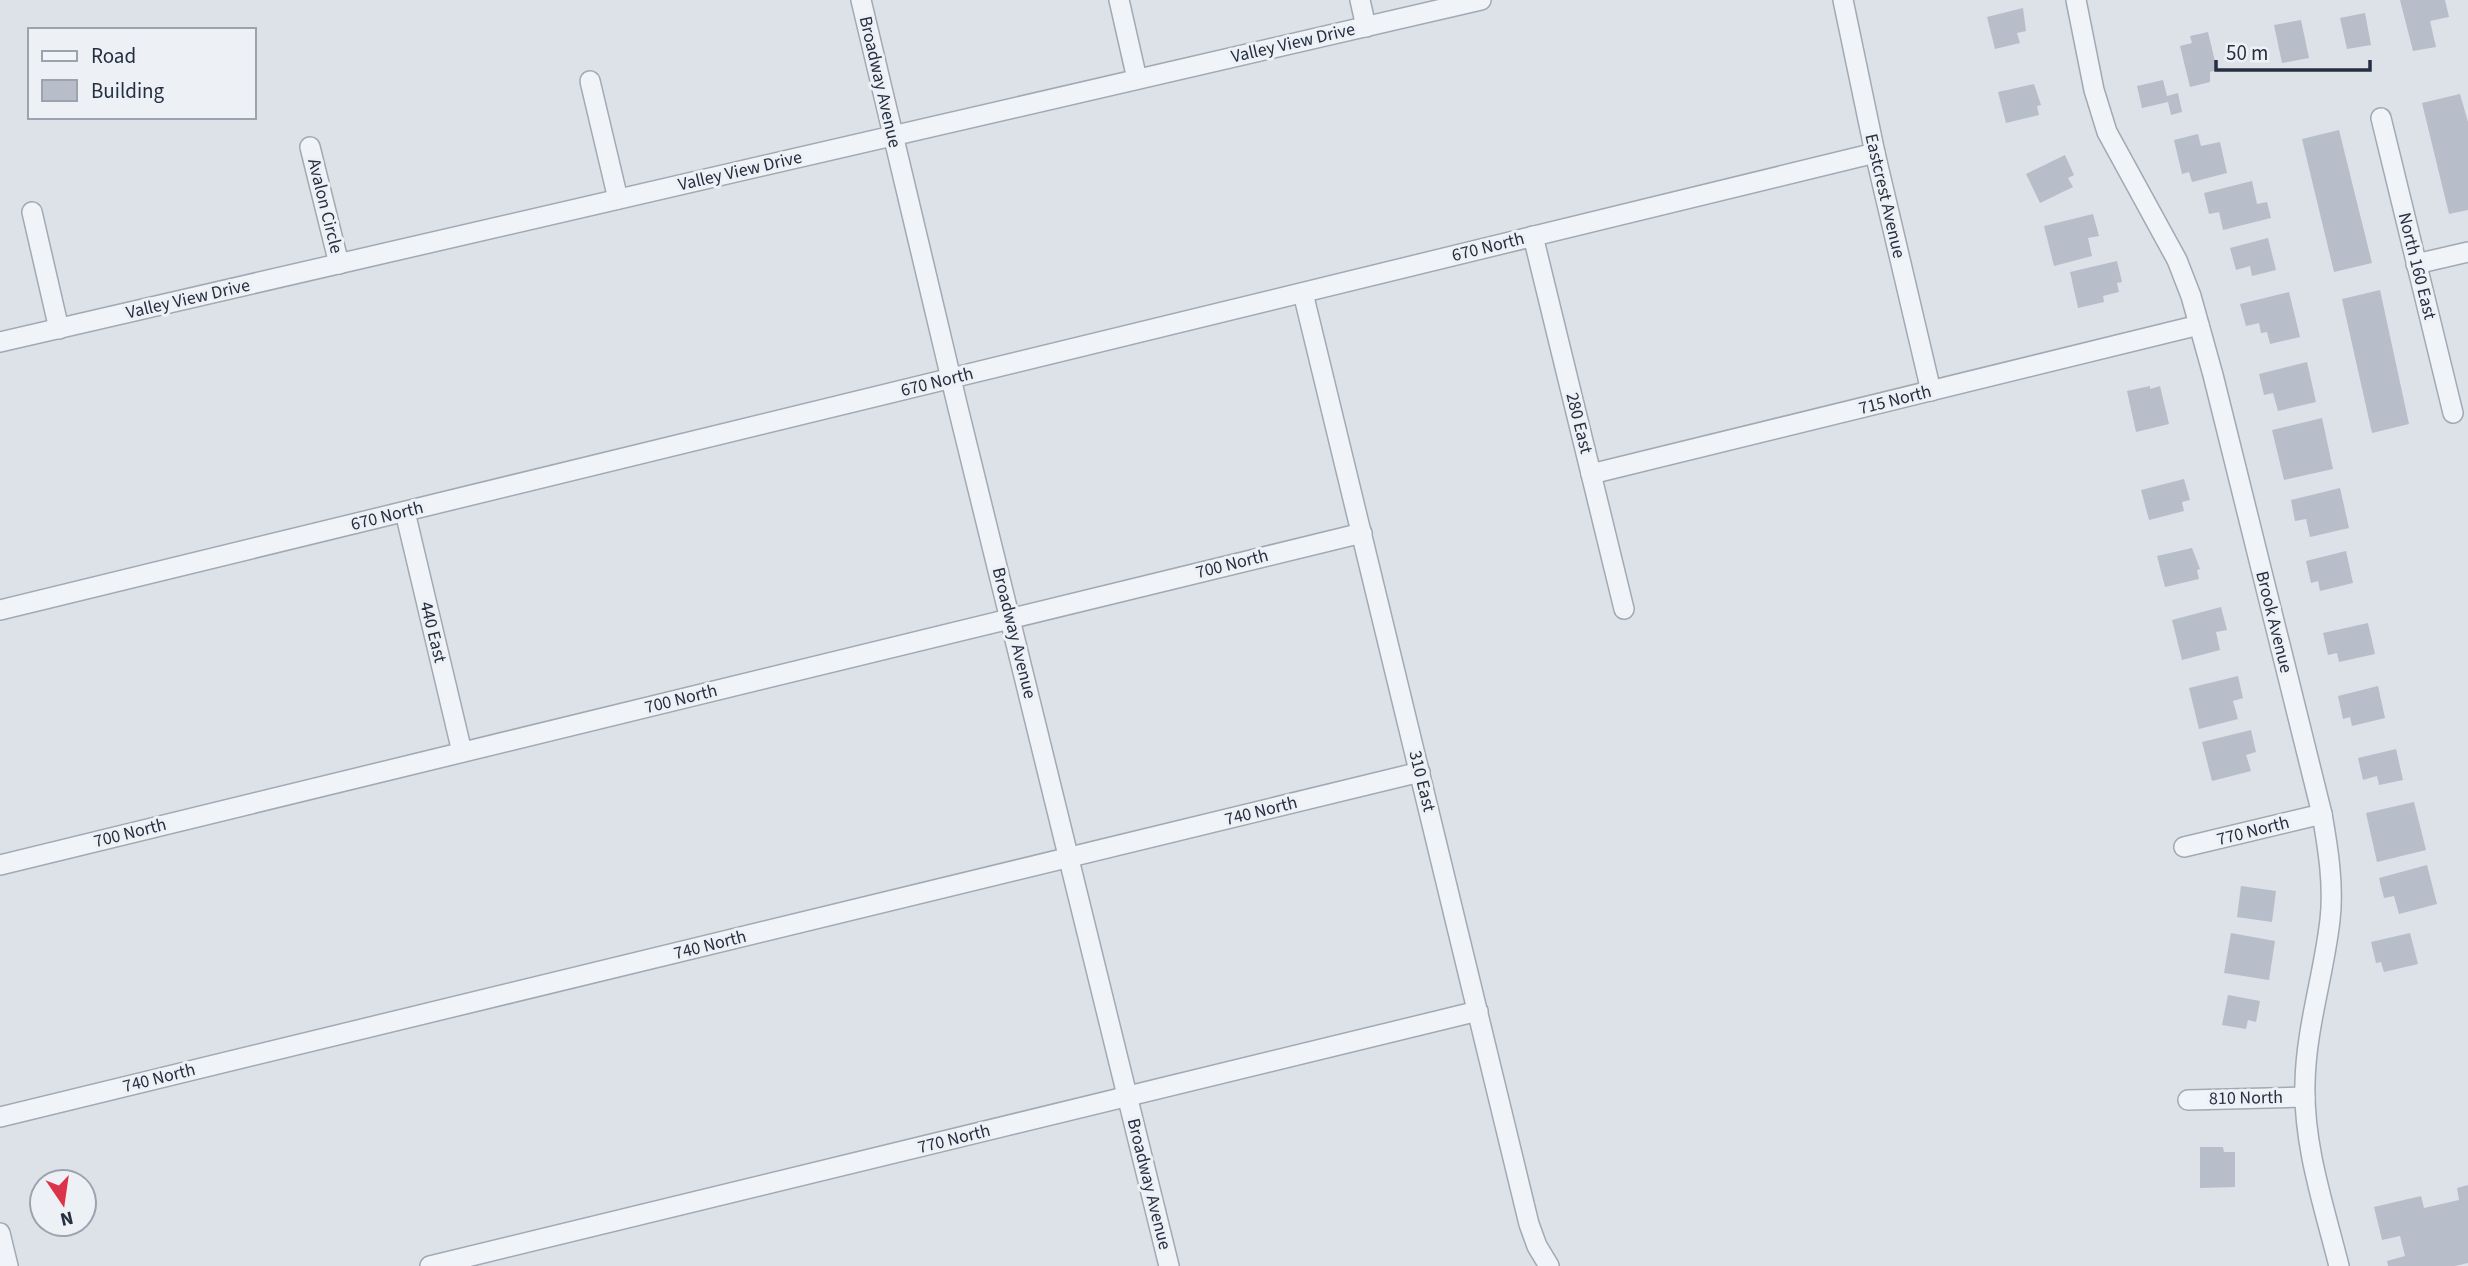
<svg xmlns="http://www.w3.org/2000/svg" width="2468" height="1266" viewBox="0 0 2468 1266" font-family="'Source Sans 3',sans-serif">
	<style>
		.building { fill: #b7bdc9 }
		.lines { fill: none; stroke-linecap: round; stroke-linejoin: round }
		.minor-casing { stroke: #a2a9b3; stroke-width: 22 }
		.minor { stroke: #f0f3f7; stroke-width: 19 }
		.labels { text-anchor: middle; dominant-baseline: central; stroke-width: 6; stroke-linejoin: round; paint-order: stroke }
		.street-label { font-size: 18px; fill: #252f41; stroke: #edf1f6 }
	</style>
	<rect width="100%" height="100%" fill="#dde2e9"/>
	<g class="building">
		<path d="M 2400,0 L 2445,0 L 2449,17 L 2430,21 L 2436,47 L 2413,51 Z"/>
		<path d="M 2023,8 L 2026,31 L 2017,33 L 2020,43 L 1995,49 L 1987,17 Z"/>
		<path d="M 2365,13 L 2371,45 L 2347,49 L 2340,18 Z"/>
		<path d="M 2301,20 L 2309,58 L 2282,63 L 2274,25 Z"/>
		<path d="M 2208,32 L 2217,70 L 2210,72 L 2210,82 L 2190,87 L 2180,46 L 2192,43 L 2190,36 Z"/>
		<path d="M 2163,80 L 2167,96 L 2178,93 L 2182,112 L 2171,115 L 2168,102 L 2142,108 L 2137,86 Z"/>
		<path d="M 2034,84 L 2041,105 L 2037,106 L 2039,115 L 2006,123 L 1998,92 Z"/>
		<path d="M 2460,94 L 2468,122 L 2468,210 L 2449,214 L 2422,103 Z"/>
		<path d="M 2339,130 L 2372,263 L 2334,272 L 2302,139 Z"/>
		<path d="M 2198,134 L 2201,146 L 2220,142 L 2227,173 L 2192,182 L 2189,172 L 2182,174 L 2174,140 Z"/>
		<path d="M 2065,155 L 2074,175 L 2068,178 L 2073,187 L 2040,203 L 2026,174 Z"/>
		<path d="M 2252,181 L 2257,204 L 2267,202 L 2271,218 L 2223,230 L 2219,212 L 2209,214 L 2204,193 Z"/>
		<path d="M 2093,214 L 2099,236 L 2088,238 L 2092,256 L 2054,266 L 2044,226 Z"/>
		<path d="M 2268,238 L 2276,270 L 2252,276 L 2250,266 L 2236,270 L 2230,248 Z"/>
		<path d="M 2117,261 L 2122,282 L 2117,283 L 2119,292 L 2103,296 L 2104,302 L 2078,308 L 2070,272 Z"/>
		<path d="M 2380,290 L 2409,424 L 2372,433 L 2342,299 Z"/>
		<path d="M 2289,292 L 2300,337 L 2270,344 L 2267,332 L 2261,333 L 2259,323 L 2246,326 L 2240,304 Z"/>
		<path d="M 2307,362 L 2316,402 L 2278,411 L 2273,393 L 2264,395 L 2259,374 Z"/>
		<path d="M 2150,386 L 2150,389 L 2160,386 L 2169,424 L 2136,432 L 2127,391 Z"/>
		<path d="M 2322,418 L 2333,469 L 2284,480 L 2272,430 Z"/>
		<path d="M 2184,479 L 2190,500 L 2182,502 L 2184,511 L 2149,520 L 2141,490 Z"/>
		<path d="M 2340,488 L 2349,528 L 2310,537 L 2306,519 L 2295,521 L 2291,500 Z"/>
		<path d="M 2192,548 L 2200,569 L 2197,570 L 2199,579 L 2165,587 L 2157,556 Z"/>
		<path d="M 2346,551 L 2353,583 L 2320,591 L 2318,581 L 2311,583 L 2306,561 Z"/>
		<path d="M 2221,607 L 2227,630 L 2216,632 L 2220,650 L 2182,660 L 2172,620 Z"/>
		<path d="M 2368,623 L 2375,654 L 2339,662 L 2337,653 L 2328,655 L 2323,633 Z"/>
		<path d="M 2238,676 L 2243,698 L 2233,701 L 2238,719 L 2199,729 L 2189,688 Z"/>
		<path d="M 2378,686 L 2385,718 L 2352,726 L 2350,717 L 2343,719 L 2338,696 Z"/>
		<path d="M 2251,730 L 2256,752 L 2246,755 L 2251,771 L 2212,781 L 2202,742 Z"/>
		<path d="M 2396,749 L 2403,780 L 2379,785 L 2377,776 L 2363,780 L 2358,758 Z"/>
		<path d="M 2414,802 L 2426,850 L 2377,862 L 2366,813 Z"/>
		<path d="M 2427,865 L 2437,904 L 2399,914 L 2394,896 L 2384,898 L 2379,878 Z"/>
		<path d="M 2241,886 L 2276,891 L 2272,922 L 2237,917 Z"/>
		<path d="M 2231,933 L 2275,941 L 2269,980 L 2224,973 Z"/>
		<path d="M 2410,933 L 2418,964 L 2384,972 L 2381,962 L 2376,963 L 2371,942 Z"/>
		<path d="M 2228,995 L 2260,1001 L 2256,1022 L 2248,1020 L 2246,1029 L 2222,1025 Z"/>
		<path d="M 2200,1147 L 2223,1147 L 2224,1152 L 2235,1152 L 2235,1187 L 2200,1188 Z"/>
		<path d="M 2468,1185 L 2468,1263 L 2455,1266 L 2388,1266 L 2387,1261 L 2405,1256 L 2400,1236 L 2382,1240 L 2374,1207 L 2421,1196 L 2424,1208 L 2459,1200 L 2457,1188 Z"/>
	</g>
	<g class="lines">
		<defs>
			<g id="minor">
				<path d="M 861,0 L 958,408 L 1169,1266"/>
				<path d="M 1119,0 L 1137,79"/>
				<path d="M 1360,0 L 1366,27"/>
				<path d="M 1843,0 L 1875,153 L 1931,391"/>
				<path d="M 2076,0 L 2094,90 L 2107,132 L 2177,260 L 2191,296 L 2213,375 L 2322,814 C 2328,848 2334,885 2330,920 C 2324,974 2306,1028 2305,1083 C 2303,1145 2324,1206 2339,1266"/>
				<path d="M 590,81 L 618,199"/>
				<path d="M 2381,118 L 2453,413"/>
				<path d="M 310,147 L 339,264"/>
				<path d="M 32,212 L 59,329"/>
				<path d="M 1533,236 L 1624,609"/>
				<path d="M 2416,264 L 2468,252"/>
				<path d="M 1303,293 L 1529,1224 L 1537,1246 L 1549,1266"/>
				<path d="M 0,342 L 1481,0"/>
				<path d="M 1591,474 L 2199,325"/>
				<path d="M 405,512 L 462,752"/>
				<path d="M 0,610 L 1875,153"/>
				<path d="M 2184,847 L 2322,814"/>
				<path d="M 0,865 L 1362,533"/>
				<path d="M 2188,1100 L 2305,1097"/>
				<path d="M 0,1117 L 1420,772"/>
				<path d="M 0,1233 L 8,1266"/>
				<path d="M 430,1266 L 1478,1011"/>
			</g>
		</defs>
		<use href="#minor" class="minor-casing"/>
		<use href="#minor" class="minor"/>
	</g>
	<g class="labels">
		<g class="street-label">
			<text transform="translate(1293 43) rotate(-13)">Valley View Drive</text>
			<text transform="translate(880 82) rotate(77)">Broadway Avenue</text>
			<text transform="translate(740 171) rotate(-13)">Valley View Drive</text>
			<text transform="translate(1885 196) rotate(77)">Eastcrest Avenue</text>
			<text transform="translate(325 206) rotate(76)">Avalon Circle</text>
			<text transform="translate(1488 247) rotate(-14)">670 North</text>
			<text transform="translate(2417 266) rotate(76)">North 160 East</text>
			<text transform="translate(188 299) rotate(-13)">Valley View Drive</text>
			<text transform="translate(937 382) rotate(-14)">670 North</text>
			<text transform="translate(1895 400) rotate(-14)">715 North</text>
			<text transform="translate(1579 423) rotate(76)">280 East</text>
			<text transform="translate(387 516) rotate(-14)">670 North</text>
			<text transform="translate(1232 564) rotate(-14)">700 North</text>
			<text transform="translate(2274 622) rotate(76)">Brook Avenue</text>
			<text transform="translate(433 632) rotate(76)">440 East</text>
			<text transform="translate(1014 633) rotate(76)">Broadway Avenue</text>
			<text transform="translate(681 699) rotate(-14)">700 North</text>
			<text transform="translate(1422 781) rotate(76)">310 East</text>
			<text transform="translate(1261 811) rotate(-14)">740 North</text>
			<text transform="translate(2253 831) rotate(-14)">770 North</text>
			<text transform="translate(130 833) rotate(-14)">700 North</text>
			<text transform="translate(710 945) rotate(-14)">740 North</text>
			<text transform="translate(159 1078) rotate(-14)">740 North</text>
			<text transform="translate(2246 1098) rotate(-1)">810 North</text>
			<text transform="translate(954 1139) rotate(-14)">770 North</text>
			<text transform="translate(1149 1184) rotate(76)">Broadway Avenue</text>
		</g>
	</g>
	<rect x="28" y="28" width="228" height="91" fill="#edf1f6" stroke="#9da3ae" stroke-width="2"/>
	<rect x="42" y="51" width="35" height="10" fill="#f0f3f7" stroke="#9da3ae" stroke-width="2"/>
	<text x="91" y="63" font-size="21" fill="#252f41">Road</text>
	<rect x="42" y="80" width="35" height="21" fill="#b7bdc9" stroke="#9da3ae" stroke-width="2"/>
	<text x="91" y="98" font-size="21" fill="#252f41">Building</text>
	<g transform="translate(63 1203) rotate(167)"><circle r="33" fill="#edf1f6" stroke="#9da3ae" stroke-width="2"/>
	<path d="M0-5L12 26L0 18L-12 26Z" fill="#dd334a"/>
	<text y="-10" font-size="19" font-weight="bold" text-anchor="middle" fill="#252f41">N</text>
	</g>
	<path d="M2216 60v10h154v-10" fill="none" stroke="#252f41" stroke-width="3.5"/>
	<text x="2226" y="60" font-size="21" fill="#252f41" stroke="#edf1f6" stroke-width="5" paint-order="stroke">50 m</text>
</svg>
